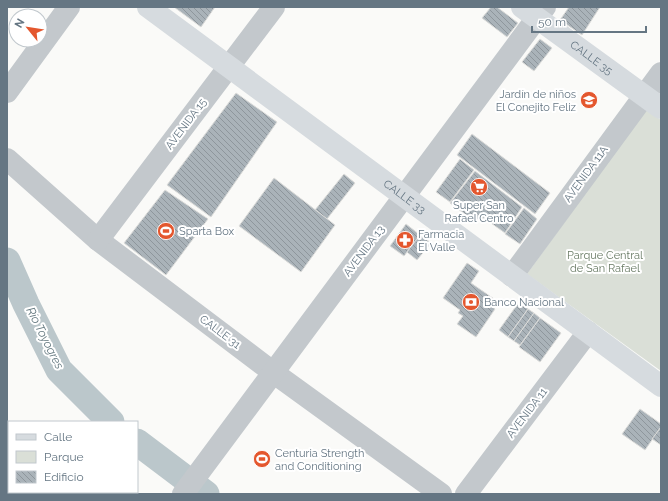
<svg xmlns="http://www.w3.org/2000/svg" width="668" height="501" viewBox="0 0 668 501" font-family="Raleway,sans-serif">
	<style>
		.park { fill: #dadfd7 }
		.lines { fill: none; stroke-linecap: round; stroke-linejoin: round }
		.river { stroke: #bbc7cb; stroke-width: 27 }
		.building { fill: url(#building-back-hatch); stroke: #dcdcda }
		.minor { stroke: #c3c8cc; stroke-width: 22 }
		.major { stroke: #d6dbdf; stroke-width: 22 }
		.labels { text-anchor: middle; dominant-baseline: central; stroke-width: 4; stroke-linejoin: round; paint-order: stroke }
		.street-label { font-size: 11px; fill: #657683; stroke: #fff }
		.poi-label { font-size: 11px; fill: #657683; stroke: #fff; text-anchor: start }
		.park-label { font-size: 11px; fill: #687a64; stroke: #fff }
		.water-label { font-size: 12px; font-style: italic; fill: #60757c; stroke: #fff }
	</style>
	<defs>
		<pattern id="building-back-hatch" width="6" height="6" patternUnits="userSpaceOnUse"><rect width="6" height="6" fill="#aab3b9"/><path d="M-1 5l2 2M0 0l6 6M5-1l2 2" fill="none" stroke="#8e969c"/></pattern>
	</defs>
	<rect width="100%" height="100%" fill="#fafaf8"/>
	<path class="park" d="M 646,109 L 661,120 L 661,371 L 527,274 Z"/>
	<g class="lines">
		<g class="river">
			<path d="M 7,261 L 26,304 L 59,370 L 111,422"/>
			<path d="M 137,442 L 206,494"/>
		</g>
	</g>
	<g class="building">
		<path d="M 174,7 L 215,7 L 201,27 Z"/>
		<path d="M 491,7 L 497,7 L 518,23 L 507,37 L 482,18 Z"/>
		<path d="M 569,7 L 600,7 L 582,35 L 560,20 Z"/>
		<path d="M 540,39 L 552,48 L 534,71 L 522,62 Z"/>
		<path d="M 236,93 L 277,122 L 211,217 L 167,185 Z"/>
		<path d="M 472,134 L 550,193 L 535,214 L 457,155 Z"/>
		<path d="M 460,159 L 474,170 L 450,202 L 436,192 Z"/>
		<path d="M 475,171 L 522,207 L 505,233 L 484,218 L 473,220 L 450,203 Z"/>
		<path d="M 344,174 L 355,183 L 327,219 L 315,210 Z"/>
		<path d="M 274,178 L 335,225 L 301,272 L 239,226 Z"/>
		<path d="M 165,190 L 208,219 L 166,275 L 124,243 Z"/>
		<path d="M 524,208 L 537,219 L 520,244 L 505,234 Z"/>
		<path d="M 406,224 L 420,235 L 404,256 L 390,246 Z"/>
		<path d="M 420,235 L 431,243 L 417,260 L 407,252 Z"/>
		<path d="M 467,263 L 479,271 L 471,283 L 494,299 L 490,305 L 495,309 L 476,337 L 457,324 L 463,316 L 458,313 L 460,310 L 443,298 Z"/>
		<path d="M 519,302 L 528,309 L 508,337 L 499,330 Z"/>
		<path d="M 528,309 L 534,313 L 514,341 L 508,337 Z"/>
		<path d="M 534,313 L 540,318 L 520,345 L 514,341 Z"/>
		<path d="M 540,318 L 561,333 L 540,362 L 519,347 Z"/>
		<path d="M 640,409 L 661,424 L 661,427 L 645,450 L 622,434 Z"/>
		<path d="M 661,427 L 661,445 L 652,439 Z"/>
	</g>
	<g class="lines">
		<g class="minor">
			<path d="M 7,92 L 69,7"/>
			<path d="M 7,159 L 98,240 L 274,373 L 441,494"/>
			<path d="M 98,240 L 274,7"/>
			<path d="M 512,276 L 661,73"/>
			<path d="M 7,449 L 9,451"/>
			<path d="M 63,492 L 66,494"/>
			<path d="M 183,494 L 545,7"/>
			<path d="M 466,494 L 588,332"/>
		</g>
		<g class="major">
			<path id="s1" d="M 148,7 L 661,386"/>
			<path id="s2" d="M 522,7 L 661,108"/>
		</g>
	</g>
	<defs>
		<symbol id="school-disc" viewBox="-11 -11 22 22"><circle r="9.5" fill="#e4572e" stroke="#fff"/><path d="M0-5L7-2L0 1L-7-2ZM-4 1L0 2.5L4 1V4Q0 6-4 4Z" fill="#fff"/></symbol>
		<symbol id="supermarket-disc" viewBox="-11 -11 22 22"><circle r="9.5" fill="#e4572e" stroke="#fff"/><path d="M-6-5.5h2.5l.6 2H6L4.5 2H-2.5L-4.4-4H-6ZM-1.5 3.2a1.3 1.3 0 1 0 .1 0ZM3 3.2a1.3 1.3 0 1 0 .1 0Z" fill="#fff"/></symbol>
		<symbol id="stadium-disc" viewBox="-11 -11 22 22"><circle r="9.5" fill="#e4572e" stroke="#fff"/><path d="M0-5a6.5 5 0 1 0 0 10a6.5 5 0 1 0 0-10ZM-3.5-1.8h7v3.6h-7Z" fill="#fff"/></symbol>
		<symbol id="pharmacy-disc" viewBox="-11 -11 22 22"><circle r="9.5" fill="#e4572e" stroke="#fff"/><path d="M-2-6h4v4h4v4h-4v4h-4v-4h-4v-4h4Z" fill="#fff"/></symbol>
		<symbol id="bank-disc" viewBox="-11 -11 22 22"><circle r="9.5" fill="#e4572e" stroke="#fff"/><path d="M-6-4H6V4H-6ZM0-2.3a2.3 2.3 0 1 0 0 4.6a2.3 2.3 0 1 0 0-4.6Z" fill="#fff"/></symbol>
	</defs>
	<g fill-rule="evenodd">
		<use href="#school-disc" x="579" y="90" width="20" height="20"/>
		<use href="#supermarket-disc" x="469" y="177" width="20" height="20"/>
		<use href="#stadium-disc" x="156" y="221" width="20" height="20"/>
		<use href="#pharmacy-disc" x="395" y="230" width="20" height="20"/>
		<use href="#bank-disc" x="461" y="292" width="20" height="20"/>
		<use href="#stadium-disc" x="252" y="449" width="20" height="20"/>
	</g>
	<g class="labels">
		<g class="street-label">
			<text stroke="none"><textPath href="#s2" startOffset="86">CALLE 35</textPath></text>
			<text transform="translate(186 124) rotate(-53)">AVENIDA 15</text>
			<text transform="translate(586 174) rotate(-54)">AVENIDA 11A</text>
			<text stroke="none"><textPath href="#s1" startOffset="319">CALLE 33</textPath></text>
			<text transform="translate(364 251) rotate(-53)">AVENIDA 13</text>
			<text transform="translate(220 332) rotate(37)">CALLE 31</text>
			<text transform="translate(527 413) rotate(-53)">AVENIDA 11</text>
		</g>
		<g class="poi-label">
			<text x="576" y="94" text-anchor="end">Jardín de niños<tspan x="576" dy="13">El Conejito Feliz</tspan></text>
			<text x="479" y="205" text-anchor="middle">Super San<tspan x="479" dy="13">Rafael Centro</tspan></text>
			<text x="179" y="231">Sparta Box</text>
			<text x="418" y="234">Farmacia<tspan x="418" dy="13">El Valle</tspan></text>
			<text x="484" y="302">Banco Nacional</text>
			<text x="275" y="453">Centuria Strength<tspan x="275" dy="13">and Conditioning</tspan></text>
		</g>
		<g class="park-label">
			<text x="605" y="255">Parque Central<tspan x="605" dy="13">de San Rafael</tspan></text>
		</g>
		<g class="water-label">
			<text transform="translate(45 338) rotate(63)">Río Toyogres</text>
		</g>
	</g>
	<rect width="668" height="501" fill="none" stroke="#657683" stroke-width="16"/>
	<rect x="8" y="421" width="130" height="72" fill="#ffffff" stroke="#c1c8cd"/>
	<rect x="16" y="434" width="20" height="6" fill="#d6dbdf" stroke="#c1c8cd"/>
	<text x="44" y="441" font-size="12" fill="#657683">Calle</text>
	<rect x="16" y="451" width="20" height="12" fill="#dadfd7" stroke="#c1c8cd"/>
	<text x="44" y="461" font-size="12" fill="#657683">Parque</text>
	<rect x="16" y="471" width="20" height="12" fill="url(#building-back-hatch)" stroke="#c1c8cd"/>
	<text x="44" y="481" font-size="12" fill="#657683">Edificio</text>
	<g transform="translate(28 28) rotate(300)"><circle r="19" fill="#ffffff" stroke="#c1c8cd"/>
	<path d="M0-3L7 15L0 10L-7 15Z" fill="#e4572e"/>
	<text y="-6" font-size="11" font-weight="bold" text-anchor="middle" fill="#657683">N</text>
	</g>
	<path d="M532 26v6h114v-6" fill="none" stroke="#657683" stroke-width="2"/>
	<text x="538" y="26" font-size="12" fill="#657683" stroke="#ffffff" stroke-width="3" paint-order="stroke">50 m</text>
</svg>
